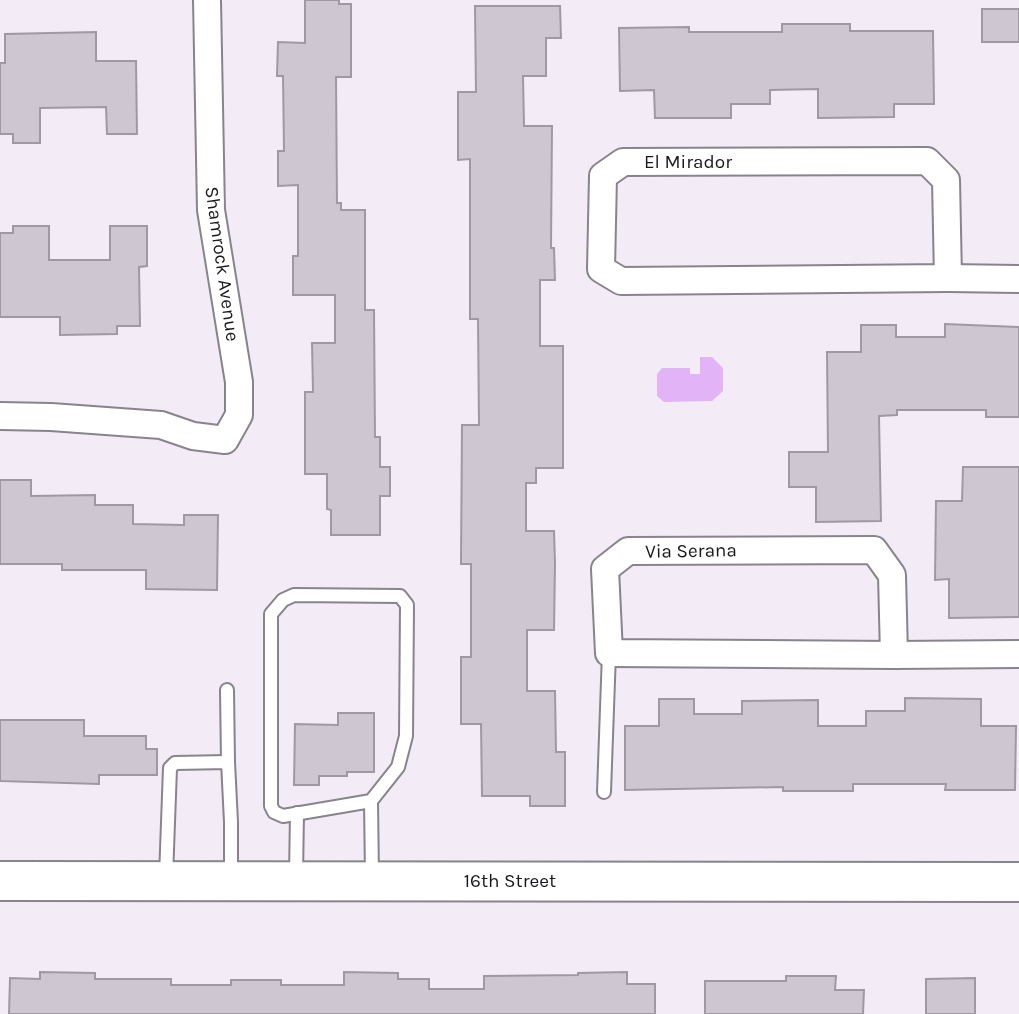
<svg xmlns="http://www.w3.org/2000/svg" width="1019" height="1014" viewBox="0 0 1019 1014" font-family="Karla,sans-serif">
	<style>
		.water { fill: #e3b3f7 }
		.building { fill: #cec7d1; stroke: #a099a3; stroke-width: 2 }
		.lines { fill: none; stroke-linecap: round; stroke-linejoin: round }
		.service-casing { stroke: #89838c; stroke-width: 16 }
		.minor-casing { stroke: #89838c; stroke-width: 30 }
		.primary-casing { stroke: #89838c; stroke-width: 42 }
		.service { stroke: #fff; stroke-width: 12 }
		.minor { stroke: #fff; stroke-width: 26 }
		.primary { stroke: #fff; stroke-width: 38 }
		.labels { text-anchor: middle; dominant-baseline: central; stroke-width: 7; stroke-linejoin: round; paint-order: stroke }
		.street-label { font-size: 19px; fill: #19171b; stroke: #fff }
	</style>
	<rect width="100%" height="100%" fill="#f3ecf6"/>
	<path class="water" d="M 700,357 L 712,357 L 723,368 L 723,391 L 712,401 L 664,402 L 657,396 L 657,374 L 662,368 L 690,368 L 690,374 L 700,374 Z"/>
	<g class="building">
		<path d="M 305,0 L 339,0 L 339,4 L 351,4 L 351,77 L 336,77 L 337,203 L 341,203 L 341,210 L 365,210 L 365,310 L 374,310 L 375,437 L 380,437 L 380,467 L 390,467 L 390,496 L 380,496 L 380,535 L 331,535 L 331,510 L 327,509 L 327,474 L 305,474 L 305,392 L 313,392 L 312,343 L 335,343 L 335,295 L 293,295 L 293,256 L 298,256 L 298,185 L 278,186 L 278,151 L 284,151 L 283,76 L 277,76 L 278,42 L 305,43 Z"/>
		<path d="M 475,6 L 560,6 L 561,38 L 546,38 L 546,76 L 523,76 L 524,126 L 552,126 L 551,248 L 554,248 L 555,280 L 540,280 L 540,346 L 563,346 L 563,468 L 536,468 L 536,483 L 526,483 L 526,531 L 554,531 L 555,563 L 554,630 L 527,630 L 527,691 L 555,691 L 556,752 L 565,752 L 565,806 L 530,806 L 530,796 L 482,796 L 481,724 L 461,724 L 461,657 L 471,657 L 471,564 L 461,564 L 462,425 L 479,425 L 478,319 L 470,319 L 470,159 L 458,160 L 458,92 L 476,92 Z"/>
		<rect x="982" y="9" width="37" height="33"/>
		<path d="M 782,24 L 850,24 L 850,31 L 933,31 L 934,104 L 894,104 L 894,117 L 818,118 L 818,89 L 770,90 L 770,104 L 731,104 L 731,118 L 655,118 L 654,90 L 620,91 L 619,28 L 689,27 L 689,32 L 782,32 Z"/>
		<path d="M 96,32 L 96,61 L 136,61 L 137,134 L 107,134 L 106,107 L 40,108 L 40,143 L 13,143 L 13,134 L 0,134 L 0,63 L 5,63 L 5,34 Z"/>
		<path d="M 13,226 L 49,226 L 49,260 L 110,260 L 110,226 L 147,226 L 147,266 L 139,267 L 140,326 L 117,326 L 117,334 L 60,335 L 60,317 L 0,317 L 0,233 L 13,233 Z"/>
		<path d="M 945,324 L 1019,327 L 1019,417 L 986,417 L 986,410 L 897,410 L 897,415 L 879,416 L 881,521 L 816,522 L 816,487 L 789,487 L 789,452 L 828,452 L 827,352 L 861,352 L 861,325 L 896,325 L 896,337 L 945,337 Z"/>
		<path d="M 963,467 L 1019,467 L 1019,617 L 949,618 L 949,579 L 935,580 L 936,501 L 962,501 Z"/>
		<path d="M 0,480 L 31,480 L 31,496 L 95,495 L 95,505 L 133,505 L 133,524 L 184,525 L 184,515 L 218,515 L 217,590 L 146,589 L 146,570 L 62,570 L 62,564 L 0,564 Z"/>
		<path d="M 905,698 L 981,699 L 981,726 L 1016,726 L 1015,790 L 945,790 L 946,784 L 853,784 L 853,791 L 783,791 L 783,787 L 625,790 L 625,726 L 659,726 L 659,699 L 694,699 L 694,714 L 742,714 L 742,701 L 818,700 L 818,726 L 866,726 L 866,711 L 905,711 Z"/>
		<path d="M 338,713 L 374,713 L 374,772 L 347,772 L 347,776 L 319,776 L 319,785 L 294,785 L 295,724 L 338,725 Z"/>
		<path d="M 0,720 L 84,720 L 84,736 L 146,736 L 146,749 L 157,749 L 157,775 L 99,775 L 99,784 L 0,781 Z"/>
		<path d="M 40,972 L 95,973 L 95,979 L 171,979 L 171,985 L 231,985 L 231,980 L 281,980 L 281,985 L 344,985 L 344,972 L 398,973 L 398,979 L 429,979 L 429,989 L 484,989 L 484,976 L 578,975 L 578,973 L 627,972 L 627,984 L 655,984 L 655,1014 L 9,1014 L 10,978 L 40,979 Z"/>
		<path d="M 786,976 L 836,976 L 835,990 L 864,990 L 863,1014 L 705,1014 L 705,981 L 786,981 Z"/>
		<path d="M 975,978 L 975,1014 L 926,1014 L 926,979 Z"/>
	</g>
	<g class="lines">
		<defs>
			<g id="service">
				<path d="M 227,690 L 228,762"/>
				<path d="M 604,792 L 609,653"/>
				<path d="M 371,801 L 283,816 L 274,812 L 271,806 L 271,614 L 283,600 L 294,595 L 400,596 L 407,605 L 406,736 L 398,767 L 371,801 L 372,877"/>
				<path d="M 296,876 L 297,813"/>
				<path d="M 166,877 L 170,768 L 175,763 L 228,762 L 231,822 L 231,879"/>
			</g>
			<g id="minor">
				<path d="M 927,161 L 946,180 L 948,278 L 621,281 L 601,269 L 603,176 L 623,162 Z"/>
				<path d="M 948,278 L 1019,279"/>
				<path d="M 0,416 L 51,417 L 161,425 L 193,436 L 225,440 L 239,415 L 239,382 L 211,210 L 207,0"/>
				<path d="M 874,550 L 892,575 L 894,655 L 609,653 L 605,569 L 628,551 Z"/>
				<path d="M 894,655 L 1019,654"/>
			</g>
			<path id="primary" d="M 0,881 L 1019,882"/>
		</defs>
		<use href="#service" class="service-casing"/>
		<use href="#minor" class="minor-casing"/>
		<use href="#primary" class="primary-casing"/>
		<use href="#service" class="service"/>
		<use href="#minor" class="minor"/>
		<use href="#primary" class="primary"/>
	</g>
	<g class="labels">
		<g class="street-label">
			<text x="688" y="162">El Mirador</text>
			<text transform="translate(222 264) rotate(82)">Shamrock Avenue</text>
			<text transform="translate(691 551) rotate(-1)">Via Serana</text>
			<text x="510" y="881">16th Street</text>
		</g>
	</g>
</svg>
